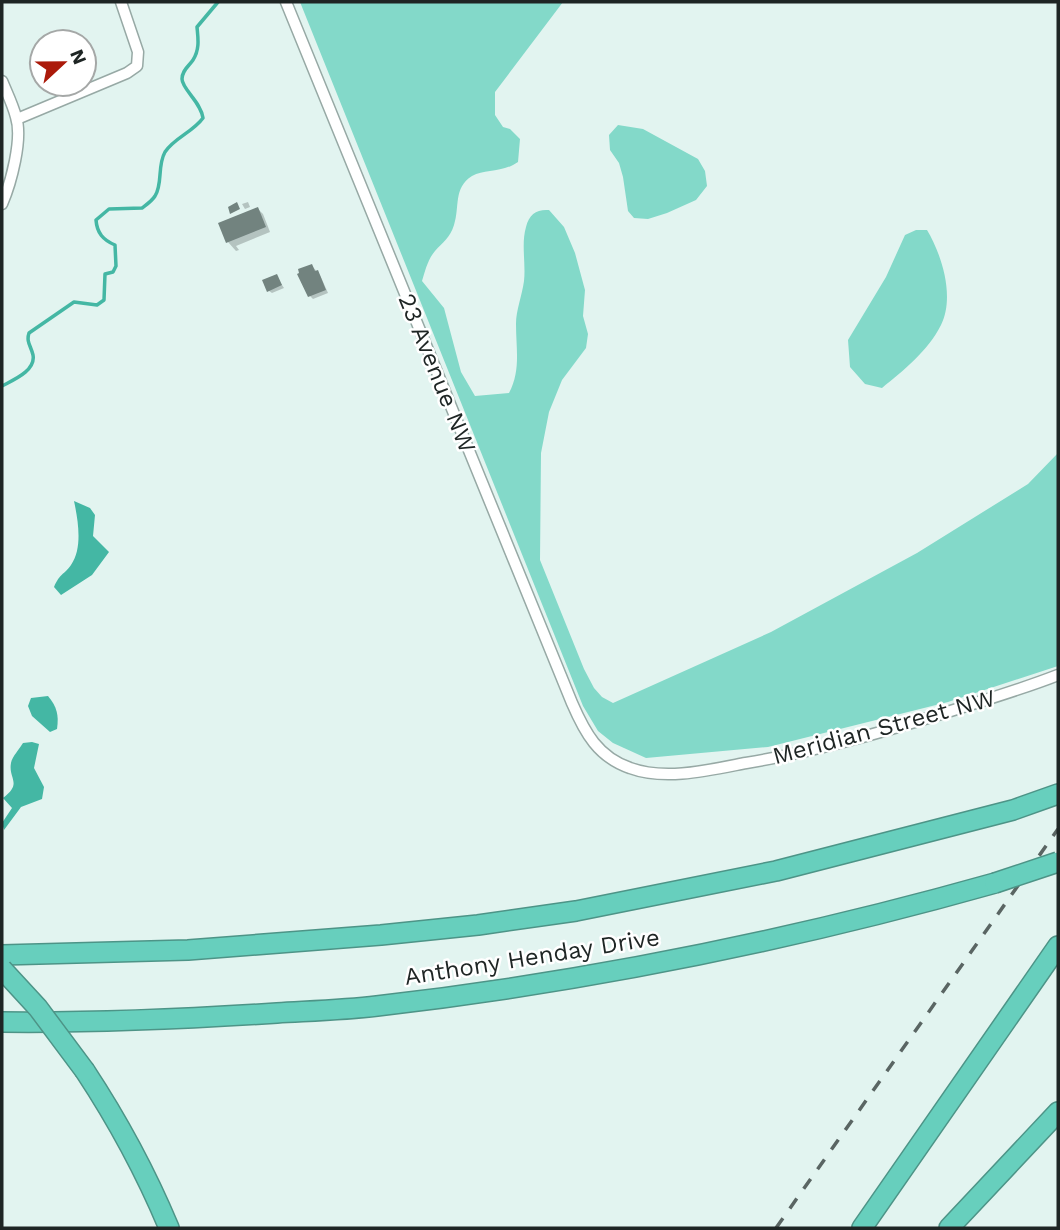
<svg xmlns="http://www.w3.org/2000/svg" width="1060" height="1230" viewBox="0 0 1060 1230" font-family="'Work Sans',sans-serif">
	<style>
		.green { fill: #83d9c9 }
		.water { fill: #44b7a4 }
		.shadow { fill: #0003 }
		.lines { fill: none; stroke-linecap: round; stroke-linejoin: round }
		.stream { stroke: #44b7a4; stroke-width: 3.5 }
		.building { fill: #72837f }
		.street-casing { stroke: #97a9a5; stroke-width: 13 }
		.highway-casing { stroke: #4d9487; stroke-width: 22 }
		.street { stroke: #fff; stroke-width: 10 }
		.highway { stroke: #67cfbd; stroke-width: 19 }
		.rail { stroke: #5a6563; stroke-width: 3.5; stroke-dasharray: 12 12; stroke-linecap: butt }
		.highway-bridge-casing { stroke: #4d9487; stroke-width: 22; stroke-linecap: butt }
		.highway-bridge { stroke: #67cfbd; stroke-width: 19 }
		.labels { text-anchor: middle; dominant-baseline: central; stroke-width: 5; stroke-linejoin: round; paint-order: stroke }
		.street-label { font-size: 24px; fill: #1e2524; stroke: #fff }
	</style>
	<rect width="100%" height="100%" fill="#e2f4f0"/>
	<g class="green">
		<path d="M 300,2 L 563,2 L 495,92 L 495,115 L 503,127 L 510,129 L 520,139 L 518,162 C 502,173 485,169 472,176 C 453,188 460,207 454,225 C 450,238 443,242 435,251 C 428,259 425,271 422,281 L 444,308 L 461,372 L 475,396 L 509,393 C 521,370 516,349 516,324 C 516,310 522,296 524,281 C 526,264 521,244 526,227 C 529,214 537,209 549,210 L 564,227 L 575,253 L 585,290 L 583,316 L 588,334 L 586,348 L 562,380 L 549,412 L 541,453 L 540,560 L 584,669 L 594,688 L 602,697 L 613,703 L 771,632 L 917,553 L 1028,484 L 1058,453 L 1058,666 L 948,702 L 768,747 L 646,758 L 613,743 L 598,731 L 583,706 Z"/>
		<path d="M 618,125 L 643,129 L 698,159 L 705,171 L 707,186 L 696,200 L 667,213 L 648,219 L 634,218 L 628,211 L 623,177 L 619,163 L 610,150 L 609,135 Z"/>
		<path d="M 916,230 L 927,230 C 942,255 955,297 941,325 C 928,351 904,370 882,388 L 865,384 L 850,367 L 848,340 L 886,277 L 905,235 Z"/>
	</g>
	<g class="water">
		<path d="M 74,501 L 90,508 L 95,515 L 93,536 L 109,552 L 92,575 L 61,595 L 54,587 C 60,573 64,575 71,565 C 83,548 78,520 74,501 Z"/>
		<path d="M 48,696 C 57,707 59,715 57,729 L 50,732 L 32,716 L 28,706 L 31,698 Z"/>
		<path d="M 32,742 L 39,744 L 34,768 L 44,787 L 42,799 L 21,807 L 4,830 L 2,823 L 12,808 L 3,798 C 23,783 8,779 11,763 C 12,757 20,748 23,743 Z"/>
	</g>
	<g class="shadow">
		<path d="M 248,202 L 250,207 L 245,209 L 242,204 Z"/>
		<path d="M 258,209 L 263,214 L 270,232 L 236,246 L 239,250 L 236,251 L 228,242 Z"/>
		<path d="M 312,266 L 320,275 L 328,293 L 313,299 L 310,296 Z"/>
		<path d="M 276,276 L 284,288 L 272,293 L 269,291 Z"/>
	</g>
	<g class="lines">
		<path class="stream" d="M 2,386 C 13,380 36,371 33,355 C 31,346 26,342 29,333 L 74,302 L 97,305 L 104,300 L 105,274 L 113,272 L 116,266 L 115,245 C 103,240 97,233 96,220 L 109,209 L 142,208 C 146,205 152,201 155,196 C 163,184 157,166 165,152 C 174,138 193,132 203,118 C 201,102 182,89 182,79 C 182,70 189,66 193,60 C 200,49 198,38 197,27 L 218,2"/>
	</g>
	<g class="building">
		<path d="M 237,202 L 240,209 L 230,214 L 228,207 Z"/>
		<path d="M 258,207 L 266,227 L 226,243 L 218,223 Z"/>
		<path d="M 312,264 L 315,271 L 318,270 L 326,290 L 308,297 L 297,274 L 299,273 L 298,269 Z"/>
		<path d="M 277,274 L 282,285 L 267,292 L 262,280 Z"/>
	</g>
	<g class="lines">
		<defs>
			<g id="street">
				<path d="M 286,2 L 572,703 C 585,733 598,757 630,768 C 665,781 710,770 746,763 C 818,751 887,731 957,709 C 991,698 1025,688 1058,675"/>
				<path d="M 2,81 C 7,93 13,105 16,117 C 23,139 11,183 2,204"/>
				<path d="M 17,119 L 127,73 L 137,66 L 138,52 L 121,2"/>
			</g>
			<g id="highway">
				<path d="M 2,955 L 188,950 L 381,935 L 478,925 L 576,911 L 776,871 L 1013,810 L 1058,794"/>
				<path d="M 2,1022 C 94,1023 185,1019 277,1013 C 310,1011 344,1010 377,1006 C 586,982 793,940 995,883"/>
				<path d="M 85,1071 C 118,1121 146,1173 169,1228"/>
				<path d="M 862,1228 L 1058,946"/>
				<path d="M 949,1228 L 1058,1112"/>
			</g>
		</defs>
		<use href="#street" class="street-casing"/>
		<use href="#highway" class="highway-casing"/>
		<use href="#street" class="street"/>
		<use href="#highway" class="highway"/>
		<path class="rail" d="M 776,1228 L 1058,829"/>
		<defs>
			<g id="highway-bridge">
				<path d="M 995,883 L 1058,862"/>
				<path d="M 2,969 L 38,1008 L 85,1071"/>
			</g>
		</defs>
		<use href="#highway-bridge" class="highway-bridge-casing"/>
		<use href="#highway-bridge" class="highway-bridge"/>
	</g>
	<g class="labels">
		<g class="street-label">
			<text transform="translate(437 373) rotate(68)">23 Avenue NW</text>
			<text transform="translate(884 727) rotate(-15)">Meridian Street NW</text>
			<text transform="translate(532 957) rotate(-9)">Anthony Henday Drive</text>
		</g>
	</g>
	<rect width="1060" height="1230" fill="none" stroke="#1e2524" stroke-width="7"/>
	<g transform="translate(63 63) rotate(68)"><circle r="33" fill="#ffffff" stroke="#a5a8a7" stroke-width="2"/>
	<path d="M0-5L12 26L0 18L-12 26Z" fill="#ab1a0a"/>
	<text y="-10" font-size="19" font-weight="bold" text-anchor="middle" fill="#1e2524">N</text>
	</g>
</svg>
